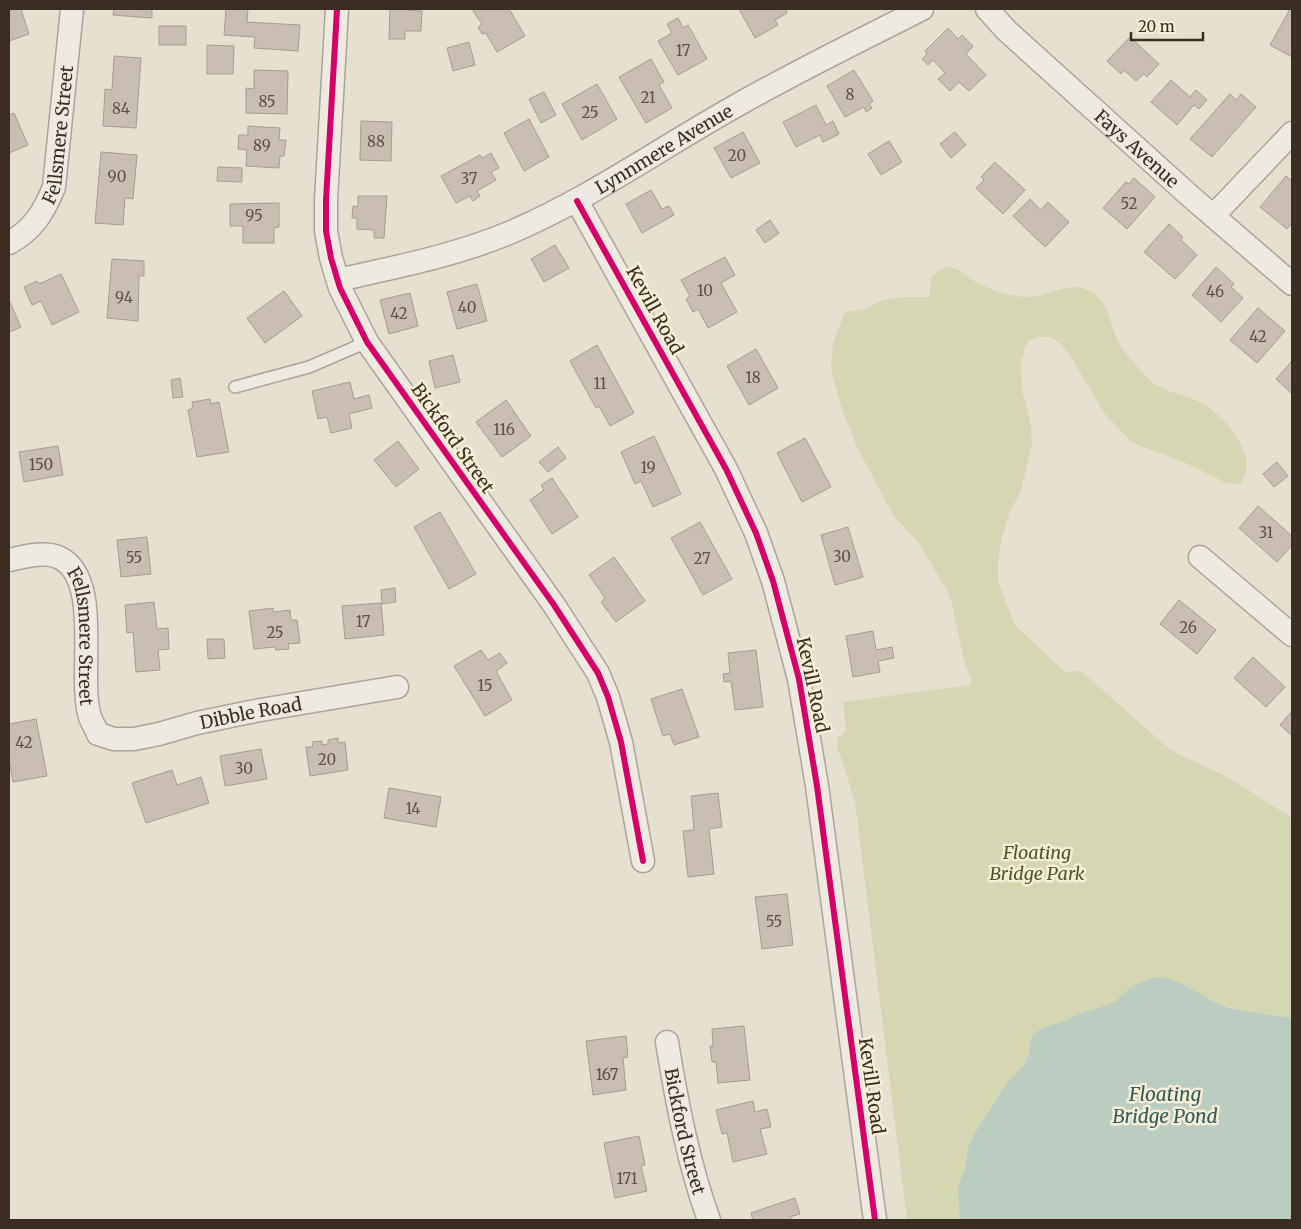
<svg xmlns="http://www.w3.org/2000/svg" width="1301" height="1229" viewBox="0 0 1301 1229" font-family="Merriweather,serif">
	<style>
		.green { fill: #d5d6b2 }
		.water { fill: #bbccc1 }
		.building { fill: #cabeb0; stroke: #a79c8e }
		.lines { fill: none; stroke-linecap: round; stroke-linejoin: round }
		.lane-casing { stroke: #aba598; stroke-width: 14 }
		.street-casing { stroke: #aba598; stroke-width: 25 }
		.lane { stroke: #eeeae1; stroke-width: 11 }
		.street { stroke: #eeeae1; stroke-width: 22 }
		.cycleway-casing { stroke: #f6eed6; stroke-width: 9 }
		.cycleway { stroke: #d6006c; stroke-width: 6 }
		.labels { text-anchor: middle; dominant-baseline: central; stroke-width: 5; stroke-linejoin: round; paint-order: stroke }
		.number-label { font-size: 15px; fill: #5f5143 }
		.street-label { font-size: 18px; fill: #3b2d1f; stroke: #f6eed6 }
		.park-label { font-size: 18px; font-style: italic; fill: #4a5826; stroke: #f6eed6 }
		.water-label { font-size: 19px; font-style: italic; fill: #2f5b59; stroke: #f6eed6 }
	</style>
	<rect width="100%" height="100%" fill="#e6e0cf"/>
	<path class="green" d="M 945,267 C 957,267 962,272 971,279 C 986,289 1008,296 1025,297 C 1049,298 1068,278 1092,292 C 1110,303 1110,327 1120,345 C 1127,356 1138,367 1147,377 C 1156,389 1177,393 1191,398 C 1213,407 1229,423 1240,443 C 1249,459 1249,470 1240,485 L 1224,482 L 1186,463 L 1143,447 L 1131,441 L 1104,413 L 1070,355 L 1058,342 L 1050,337 L 1039,337 L 1030,340 L 1026,345 L 1021,362 L 1022,390 L 1031,425 L 1032,445 L 1020,494 L 1010,510 L 1001,541 L 998,564 L 998,580 L 1014,624 L 1065,672 L 1081,671 L 1166,746 L 1180,755 L 1228,777 L 1292,818 L 1292,1018 C 1265,1015 1238,1012 1213,1001 L 996,1099 L 973,1136 L 968,1148 L 965,1168 L 958,1187 L 969,1220 L 907,1220 L 855,802 L 842,760 L 837,749 L 838,738 L 846,731 L 843,702 L 971,685 L 971,681 L 964,660 L 951,600 L 945,587 L 918,542 L 893,515 L 857,447 L 843,412 L 833,377 L 831,365 L 833,343 L 845,312 L 865,309 L 881,301 L 899,297 L 929,297 L 932,276 Z"/>
	<path class="water" d="M 1157,977 C 1184,979 1202,999 1227,1007 C 1248,1013 1271,1015 1292,1018 L 1292,1220 L 960,1220 L 958,1187 L 965,1168 L 968,1148 L 973,1136 L 1007,1083 L 1025,1064 L 1030,1052 L 1030,1041 L 1033,1035 L 1042,1028 L 1062,1022 L 1077,1015 L 1104,1006 L 1115,1002 L 1132,986 Z"/>
	<g class="building">
		<path d="M 13,9 L 21,9 L 29,34 L 9,41 L 9,10 Z"/>
		<path d="M 114,9 L 152,9 L 152,18 L 113,15 Z"/>
		<path d="M 226,9 L 248,9 L 247,22 L 300,25 L 298,51 L 254,48 L 255,37 L 224,35 Z"/>
		<path d="M 390,9 L 407,9 L 407,10 L 422,11 L 421,31 L 405,31 L 405,39 L 389,39 Z"/>
		<path d="M 472,9 L 509,9 L 525,36 L 497,52 L 486,33 L 482,34 L 478,27 L 482,24 Z"/>
		<path d="M 739,9 L 785,9 L 787,13 L 775,20 L 778,25 L 755,38 Z"/>
		<path d="M 1290,9 L 1292,9 L 1292,57 L 1270,45 Z"/>
		<path d="M 678,18 L 683,28 L 688,25 L 707,59 L 678,75 L 658,41 L 672,33 L 667,24 Z"/>
		<rect x="159" y="26" width="27" height="19"/>
		<path d="M 948,28 L 958,39 L 962,35 L 973,46 L 966,54 L 986,75 L 969,91 L 959,82 L 950,91 L 938,79 L 945,73 L 933,60 L 928,65 L 922,59 L 927,54 L 925,51 Z"/>
		<path d="M 1130,37 L 1159,64 L 1147,77 L 1144,74 L 1136,81 L 1124,70 L 1121,74 L 1107,61 Z"/>
		<path d="M 469,42 L 475,65 L 453,71 L 447,48 Z"/>
		<path d="M 207,45 L 234,46 L 233,74 L 207,74 Z"/>
		<path d="M 114,56 L 141,58 L 136,128 L 103,126 L 105,89 L 112,90 Z"/>
		<path d="M 651,59 L 664,82 L 659,85 L 672,108 L 646,123 L 619,77 Z"/>
		<path d="M 254,70 L 288,71 L 287,114 L 246,113 L 246,88 L 254,89 Z"/>
		<path d="M 854,70 L 873,101 L 869,104 L 872,108 L 866,112 L 864,107 L 845,117 L 827,86 Z"/>
		<path d="M 1171,80 L 1190,97 L 1196,90 L 1207,100 L 1199,109 L 1194,105 L 1177,125 L 1151,102 Z"/>
		<path d="M 597,84 L 617,119 L 582,140 L 562,104 Z"/>
		<path d="M 544,92 L 556,115 L 541,123 L 529,99 Z"/>
		<path d="M 1230,94 L 1236,100 L 1241,94 L 1256,107 L 1212,157 L 1190,139 Z"/>
		<path d="M 816,105 L 826,125 L 833,121 L 839,134 L 823,142 L 820,135 L 796,147 L 783,122 Z"/>
		<path d="M 14,113 L 28,145 L 9,153 L 9,115 Z"/>
		<path d="M 529,119 L 549,157 L 524,171 L 504,133 Z"/>
		<path d="M 361,121 L 392,122 L 391,161 L 360,160 Z"/>
		<path d="M 248,126 L 280,128 L 279,140 L 286,140 L 284,156 L 280,156 L 279,168 L 246,166 L 247,150 L 238,149 L 239,135 L 248,135 Z"/>
		<path d="M 743,132 L 760,163 L 731,178 L 714,148 Z"/>
		<path d="M 955,132 L 966,145 L 951,158 L 940,144 Z"/>
		<path d="M 889,141 L 902,162 L 881,175 L 868,154 Z"/>
		<path d="M 101,152 L 137,155 L 133,199 L 125,198 L 123,225 L 95,223 Z"/>
		<path d="M 491,153 L 499,168 L 491,172 L 496,180 L 477,191 L 480,196 L 473,201 L 470,196 L 456,203 L 441,176 L 480,155 L 482,158 Z"/>
		<path d="M 995,162 L 1025,190 L 1003,214 L 976,188 L 984,180 L 981,177 Z"/>
		<path d="M 218,167 L 242,168 L 242,182 L 217,181 Z"/>
		<path d="M 1286,176 L 1292,181 L 1292,223 L 1287,229 L 1260,207 Z"/>
		<path d="M 1134,178 L 1155,197 L 1127,229 L 1103,208 L 1126,182 L 1129,184 Z"/>
		<path d="M 651,190 L 662,209 L 669,206 L 674,215 L 642,233 L 626,204 Z"/>
		<path d="M 358,196 L 387,196 L 384,238 L 374,238 L 374,230 L 357,229 L 357,218 L 352,218 L 353,206 L 358,207 Z"/>
		<path d="M 1030,199 L 1041,210 L 1048,202 L 1069,222 L 1045,247 L 1013,216 Z"/>
		<path d="M 279,203 L 279,227 L 274,228 L 274,243 L 243,243 L 243,226 L 230,226 L 230,204 Z"/>
		<path d="M 770,220 L 779,233 L 765,243 L 756,230 Z"/>
		<path d="M 1169,224 L 1183,237 L 1181,240 L 1197,255 L 1175,279 L 1144,252 Z"/>
		<path d="M 555,245 L 569,268 L 544,282 L 531,259 Z"/>
		<path d="M 725,257 L 735,275 L 721,283 L 737,312 L 708,328 L 698,309 L 693,312 L 686,299 L 690,296 L 681,280 Z"/>
		<path d="M 112,259 L 144,261 L 144,276 L 139,276 L 138,321 L 107,318 Z"/>
		<path d="M 1216,267 L 1234,284 L 1231,287 L 1243,298 L 1221,322 L 1192,295 Z"/>
		<path d="M 61,274 L 79,312 L 52,325 L 41,301 L 32,305 L 24,287 L 37,281 L 39,284 Z"/>
		<path d="M 477,284 L 487,321 L 457,329 L 447,292 Z"/>
		<path d="M 284,291 L 302,316 L 265,343 L 247,318 Z"/>
		<path d="M 410,293 L 418,326 L 389,334 L 380,300 Z"/>
		<path d="M 9,300 L 21,327 L 9,332 Z"/>
		<path d="M 1258,308 L 1285,331 L 1257,363 L 1230,340 Z"/>
		<path d="M 597,345 L 634,413 L 610,426 L 599,406 L 596,408 L 570,361 Z"/>
		<path d="M 756,349 L 778,388 L 749,405 L 727,366 Z"/>
		<path d="M 453,355 L 460,382 L 435,388 L 429,361 Z"/>
		<path d="M 1292,361 L 1292,394 L 1276,379 Z"/>
		<path d="M 180,378 L 183,397 L 173,398 L 171,380 Z"/>
		<path d="M 350,382 L 354,399 L 369,395 L 372,408 L 349,414 L 352,428 L 331,433 L 327,417 L 318,419 L 312,391 Z"/>
		<path d="M 210,399 L 211,404 L 219,402 L 229,452 L 197,457 L 188,410 L 193,408 L 192,402 Z"/>
		<path d="M 506,400 L 531,436 L 502,457 L 476,422 Z"/>
		<path d="M 654,436 L 681,494 L 653,507 L 641,481 L 635,484 L 621,452 Z"/>
		<path d="M 805,438 L 831,487 L 802,502 L 777,453 Z"/>
		<path d="M 398,441 L 419,469 L 396,487 L 374,460 Z"/>
		<path d="M 58,446 L 63,475 L 24,482 L 19,452 Z"/>
		<path d="M 558,447 L 566,458 L 548,472 L 539,462 Z"/>
		<path d="M 1277,462 L 1288,476 L 1274,487 L 1263,474 Z"/>
		<path d="M 552,478 L 578,517 L 552,534 L 530,500 L 544,490 L 541,485 Z"/>
		<path d="M 1258,506 L 1292,536 L 1292,545 L 1277,562 L 1239,528 Z"/>
		<path d="M 440,512 L 476,574 L 449,589 L 414,527 Z"/>
		<path d="M 700,522 L 732,579 L 703,595 L 671,538 Z"/>
		<path d="M 848,527 L 863,577 L 835,585 L 821,535 Z"/>
		<path d="M 147,537 L 151,574 L 121,577 L 117,540 Z"/>
		<path d="M 614,557 L 645,601 L 616,622 L 601,602 L 605,598 L 589,575 Z"/>
		<path d="M 395,588 L 396,602 L 382,604 L 381,590 Z"/>
		<path d="M 1179,600 L 1216,630 L 1197,654 L 1160,624 Z"/>
		<path d="M 154,602 L 157,629 L 168,628 L 169,649 L 158,650 L 160,670 L 136,672 L 133,632 L 127,633 L 125,605 Z"/>
		<path d="M 381,603 L 384,635 L 345,639 L 342,606 Z"/>
		<path d="M 273,608 L 273,612 L 290,610 L 291,620 L 297,620 L 300,643 L 288,644 L 289,649 L 276,650 L 275,647 L 254,649 L 249,611 Z"/>
		<path d="M 873,631 L 876,650 L 892,647 L 894,658 L 878,661 L 880,672 L 853,677 L 846,636 Z"/>
		<path d="M 207,639 L 224,639 L 225,658 L 208,659 Z"/>
		<path d="M 481,650 L 488,660 L 500,653 L 507,663 L 496,671 L 512,700 L 485,716 L 454,666 Z"/>
		<path d="M 756,650 L 763,707 L 735,710 L 731,681 L 724,682 L 723,674 L 730,673 L 728,653 Z"/>
		<path d="M 1253,657 L 1285,687 L 1266,707 L 1234,678 Z"/>
		<path d="M 682,689 L 699,737 L 674,745 L 670,734 L 663,736 L 651,699 Z"/>
		<path d="M 1292,711 L 1292,736 L 1280,725 Z"/>
		<path d="M 36,719 L 47,776 L 13,782 L 9,760 L 9,724 Z"/>
		<path d="M 338,738 L 338,743 L 345,742 L 348,770 L 310,776 L 306,747 L 313,747 L 312,742 L 322,741 L 322,745 L 328,744 L 328,740 Z"/>
		<path d="M 261,749 L 267,779 L 225,786 L 220,756 Z"/>
		<path d="M 172,770 L 177,785 L 201,777 L 209,803 L 146,823 L 132,783 Z"/>
		<path d="M 389,788 L 441,797 L 436,827 L 384,818 Z"/>
		<path d="M 718,793 L 722,827 L 709,829 L 714,874 L 688,877 L 683,831 L 694,830 L 691,796 Z"/>
		<path d="M 787,894 L 793,945 L 762,949 L 755,897 Z"/>
		<path d="M 744,1026 L 750,1080 L 718,1083 L 716,1062 L 712,1062 L 710,1046 L 713,1046 L 712,1029 Z"/>
		<path d="M 626,1036 L 628,1057 L 623,1058 L 626,1090 L 593,1095 L 586,1041 Z"/>
		<path d="M 753,1101 L 755,1112 L 767,1109 L 771,1127 L 760,1129 L 767,1154 L 733,1162 L 727,1133 L 722,1134 L 716,1110 Z"/>
		<path d="M 639,1136 L 645,1165 L 641,1166 L 647,1191 L 615,1198 L 604,1143 Z"/>
		<path d="M 795,1198 L 800,1214 L 790,1217 L 791,1220 L 753,1220 L 751,1213 Z"/>
	</g>
	<g class="lines">
		<defs>
			<path id="lane" d="M 235,387 L 309,367 L 367,342"/>
			<g id="street">
				<path d="M 337,9 L 326,200 L 326,231 L 331,258 L 340,288 L 367,342 L 554,605 L 598,673 L 608,697 L 621,742 L 643,861"/>
				<path id="s1" d="M 987,9 L 1007,31 L 1190,196 L 1292,284"/>
				<path d="M 577,201 L 726,469 L 756,533 L 773,581 L 799,679 L 817,786 L 875,1220"/>
				<path d="M 1213,216 L 1292,133"/>
				<path id="s2" d="M 9,243 C 33,230 44,212 54,187 L 72,9"/>
				<path id="s3" d="M 338,280 C 396,267 454,256 509,233 C 589,199 659,149 734,107 C 795,72 859,41 922,9"/>
				<path d="M 1200,557 L 1292,635"/>
				<path id="s4" d="M 9,560 C 23,557 44,551 58,557 C 104,577 77,677 90,717 C 92,723 96,728 98,734 L 114,739 L 134,739 L 159,734 L 197,723 L 255,711 L 397,687"/>
				<path id="s5" d="M 667,1042 C 677,1103 688,1162 709,1220"/>
			</g>
		</defs>
		<use href="#lane" class="lane-casing"/>
		<use href="#street" class="street-casing"/>
		<use href="#lane" class="lane"/>
		<use href="#street" class="street"/>
		<defs>
			<g id="cycleway">
				<path d="M 337,9 L 326,200 L 326,231 L 331,258 L 340,288 L 367,342 L 554,605 L 598,673 L 608,697 L 621,742 L 643,861"/>
				<path d="M 577,201 L 726,469 L 756,533 L 773,581 L 799,679 L 817,786 L 875,1220"/>
			</g>
		</defs>
		<use href="#cycleway" class="cycleway-casing"/>
		<use href="#cycleway" class="cycleway"/>
	</g>
	<g class="labels">
		<g class="number-label">
			<text x="683" y="50">17</text>
			<text x="850" y="94">8</text>
			<text x="648" y="97">21</text>
			<text x="267" y="101">85</text>
			<text x="121" y="108">84</text>
			<text x="590" y="112">25</text>
			<text x="376" y="141">88</text>
			<text x="262" y="145">89</text>
			<text x="737" y="155">20</text>
			<text x="117" y="176">90</text>
			<text x="469" y="178">37</text>
			<text x="1129" y="203">52</text>
			<text x="254" y="215">95</text>
			<text x="705" y="290">10</text>
			<text x="1215" y="291">46</text>
			<text x="124" y="297">94</text>
			<text x="467" y="307">40</text>
			<text x="399" y="313">42</text>
			<text x="1258" y="336">42</text>
			<text x="753" y="377">18</text>
			<text x="600" y="383">11</text>
			<text x="504" y="429">116</text>
			<text x="41" y="464">150</text>
			<text x="648" y="467">19</text>
			<text x="1266" y="532">31</text>
			<text x="842" y="556">30</text>
			<text x="134" y="557">55</text>
			<text x="702" y="558">27</text>
			<text x="363" y="621">17</text>
			<text x="1188" y="627">26</text>
			<text x="275" y="632">25</text>
			<text x="485" y="685">15</text>
			<text x="24" y="742">42</text>
			<text x="327" y="759">20</text>
			<text x="244" y="768">30</text>
			<text x="413" y="808">14</text>
			<text x="774" y="921">55</text>
			<text x="607" y="1074">167</text>
			<text x="627" y="1178">171</text>
		</g>
		<g class="street-label">
			<text stroke="none"><textPath href="#s2" startOffset="126">Fellsmere Street</textPath></text>
			<text stroke="none"><textPath href="#s1" startOffset="205">Fays Avenue</textPath></text>
			<text stroke="none"><textPath href="#s3" startOffset="354">Lynnmere Avenue</textPath></text>
			<text transform="translate(655 310) rotate(61)">Kevill Road</text>
			<text transform="translate(453 438) rotate(55)">Bickford Street</text>
			<text stroke="none"><textPath href="#s4" startOffset="138">Fellsmere Street</textPath></text>
			<text transform="translate(813 685) rotate(78)">Kevill Road</text>
			<text stroke="none"><textPath href="#s4" startOffset="395">Dibble Road</textPath></text>
			<text transform="translate(872 1086) rotate(82)">Kevill Road</text>
			<text stroke="none"><textPath href="#s5" startOffset="91">Bickford Street</textPath></text>
		</g>
		<g class="park-label">
			<text x="1037" y="852">Floating<tspan x="1037" dy="21">Bridge Park</tspan></text>
		</g>
		<g class="water-label">
			<text x="1165" y="1094">Floating<tspan x="1165" dy="22">Bridge Pond</tspan></text>
		</g>
	</g>
	<rect width="1301" height="1229" fill="none" stroke="#3b2d1f" stroke-width="20"/>
	<path d="M1131 32v8h72v-8" fill="none" stroke="#3b2d1f" stroke-width="2.5"/>
	<text x="1138" y="32" font-size="15" fill="#3b2d1f" stroke="#f6eed6" stroke-width="4" paint-order="stroke">20 m</text>
</svg>
